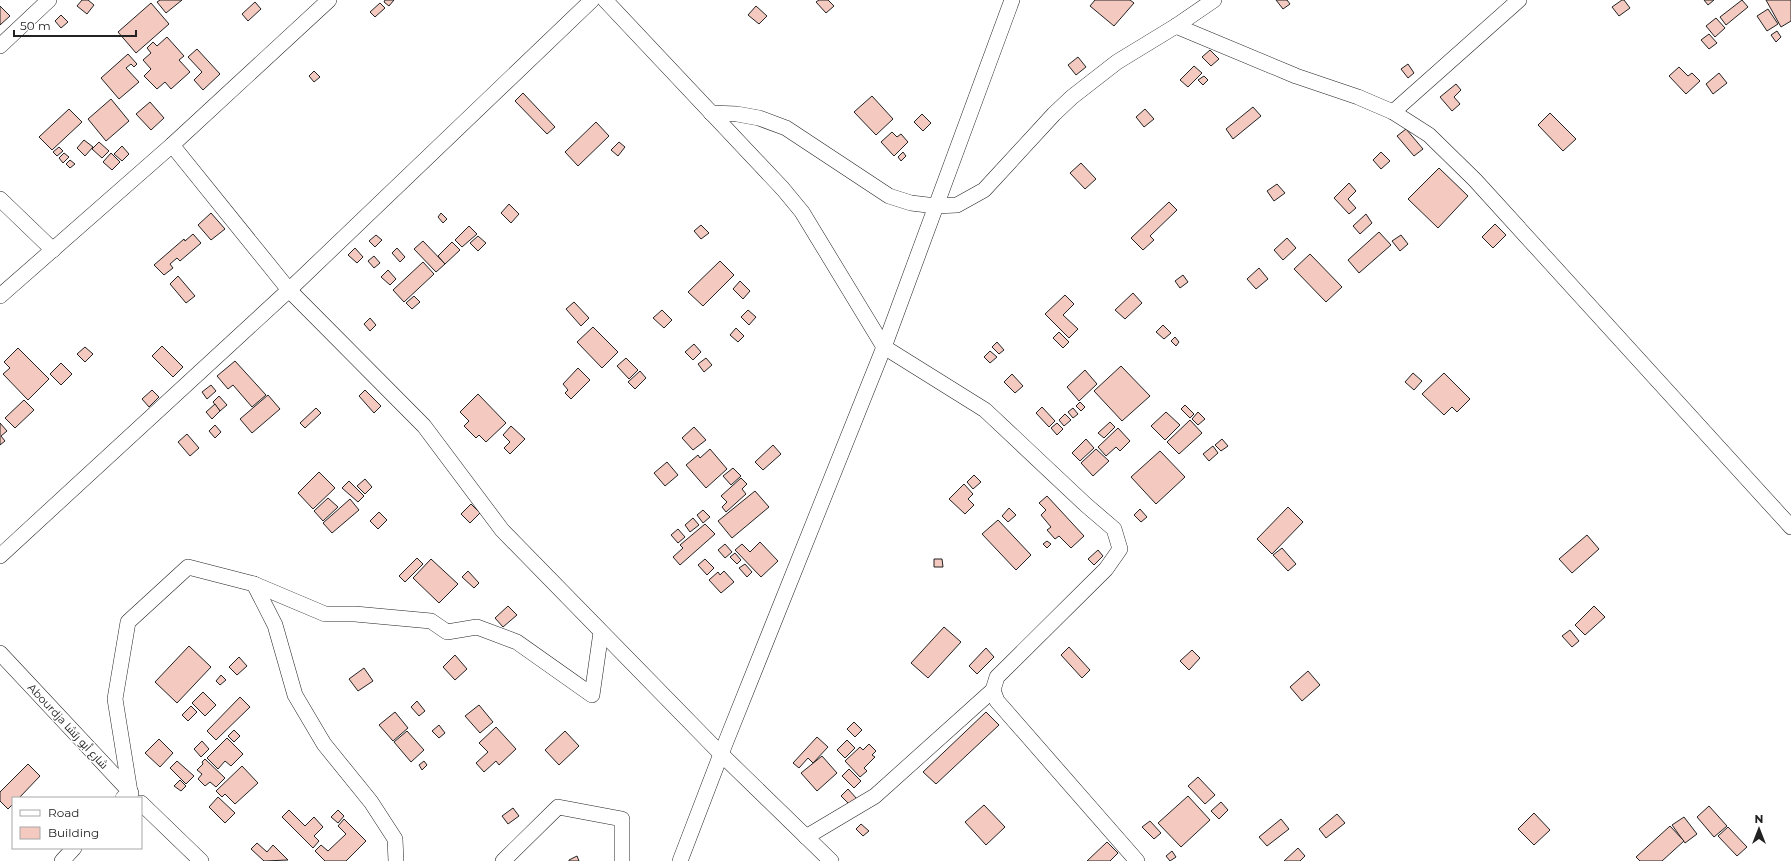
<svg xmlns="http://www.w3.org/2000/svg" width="1791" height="861" viewBox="0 0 1791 861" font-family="Montserrat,Cairo,sans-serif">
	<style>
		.building { fill: #f3c9c0; stroke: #222 }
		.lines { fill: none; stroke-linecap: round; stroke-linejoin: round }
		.minor-casing { stroke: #222; stroke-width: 16 }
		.minor { stroke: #fff; stroke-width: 15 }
		.labels { text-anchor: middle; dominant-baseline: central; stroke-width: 3; stroke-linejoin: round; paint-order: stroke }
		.street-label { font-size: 11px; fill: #222; stroke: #fff }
	</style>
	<rect width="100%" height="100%" fill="#fff"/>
	<g class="building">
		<path d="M 82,0 L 88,0 L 94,5 L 87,14 L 77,6 Z"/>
		<path d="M 160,0 L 182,0 L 166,13 L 157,2 Z"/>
		<path d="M 385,0 L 394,0 L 389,6 L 384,2 Z"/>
		<path d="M 819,0 L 828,0 L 834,6 L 826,13 L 816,2 Z"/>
		<path d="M 1095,0 L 1130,0 L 1134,3 L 1114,26 L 1090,6 Z"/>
		<path d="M 1276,0 L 1287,0 L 1290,4 L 1283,9 Z"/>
		<path d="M 1622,0 L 1624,0 L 1630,8 L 1619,16 L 1612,7 Z"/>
		<path d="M 1704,0 L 1714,0 L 1708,5 Z"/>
		<path d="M 1742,0 L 1748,7 L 1726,25 L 1720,17 Z"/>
		<path d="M 1766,0 L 1791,0 L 1791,21 L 1781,27 Z"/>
		<path d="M 255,2 L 261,9 L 248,21 L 242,14 Z"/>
		<path d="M 151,3 L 169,24 L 136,53 L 118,32 Z"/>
		<path d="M 380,3 L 385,8 L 375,17 L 370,12 Z"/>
		<path d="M 0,6 L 10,16 L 0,25 Z"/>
		<path d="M 756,6 L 767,16 L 759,24 L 748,15 Z"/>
		<path d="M 1768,9 L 1778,24 L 1767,31 L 1757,16 Z"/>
		<path d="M 61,15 L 68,22 L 61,28 L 55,21 Z"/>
		<path d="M 1716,18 L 1725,28 L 1715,37 L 1706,26 Z"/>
		<path d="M 1777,31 L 1781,37 L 1776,42 L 1771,35 Z"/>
		<path d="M 1709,34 L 1717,43 L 1709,49 L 1701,40 Z"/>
		<path d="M 167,37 L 184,56 L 179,60 L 190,72 L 171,89 L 165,82 L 157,89 L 144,76 L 151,69 L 143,60 L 151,53 L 147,48 L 153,42 L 157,46 Z"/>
		<path d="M 197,49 L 220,74 L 203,90 L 194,80 L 202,72 L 188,57 Z"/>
		<path d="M 1210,50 L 1219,59 L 1211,66 L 1202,57 Z"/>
		<path d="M 128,54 L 137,64 L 134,67 L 131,64 L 126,68 L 139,82 L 119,99 L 101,78 Z"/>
		<path d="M 1078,57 L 1086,67 L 1076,75 L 1068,65 Z"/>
		<path d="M 1408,64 L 1414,73 L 1408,78 L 1401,69 Z"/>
		<path d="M 1194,66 L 1202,73 L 1188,87 L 1180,80 Z"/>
		<path d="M 1679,67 L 1688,76 L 1692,73 L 1700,81 L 1686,94 L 1669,76 Z"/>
		<path d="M 314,71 L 320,77 L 314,82 L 309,76 Z"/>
		<path d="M 1719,73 L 1727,83 L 1713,94 L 1706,84 Z"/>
		<path d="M 1204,76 L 1208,80 L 1203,85 L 1198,80 Z"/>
		<path d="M 1456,84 L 1461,90 L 1454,97 L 1460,104 L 1452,111 L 1440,97 Z"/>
		<path d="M 523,93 L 555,127 L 547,134 L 515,101 Z"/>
		<path d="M 872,96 L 893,119 L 876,135 L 854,112 Z"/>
		<path d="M 111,99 L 129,121 L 106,141 L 88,119 Z"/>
		<path d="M 150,102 L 164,118 L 151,130 L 136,114 Z"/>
		<path d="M 1253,107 L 1261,116 L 1233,139 L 1226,129 Z"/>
		<path d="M 69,109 L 82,122 L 52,150 L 39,137 Z"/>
		<path d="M 1145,109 L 1154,119 L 1144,127 L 1136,117 Z"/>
		<path d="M 1550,113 L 1576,139 L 1563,151 L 1538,125 Z"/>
		<path d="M 922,114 L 931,123 L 923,131 L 914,122 Z"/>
		<path d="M 596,122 L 609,136 L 578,166 L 565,152 Z"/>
		<path d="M 1406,129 L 1423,149 L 1414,156 L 1397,136 Z"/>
		<path d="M 892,132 L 897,137 L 901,134 L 908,142 L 894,156 L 881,142 Z"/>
		<path d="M 84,140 L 93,147 L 85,156 L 77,148 Z"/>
		<path d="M 99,142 L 109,151 L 102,158 L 92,149 Z"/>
		<path d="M 619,142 L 625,147 L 618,156 L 611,150 Z"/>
		<path d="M 122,146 L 129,154 L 122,161 L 114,154 Z"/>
		<path d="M 59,147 L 63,151 L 57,156 L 53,152 Z"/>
		<path d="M 903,152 L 906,156 L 901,161 L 898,157 Z"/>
		<path d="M 1381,152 L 1390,161 L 1381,169 L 1373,160 Z"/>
		<path d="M 64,153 L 69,157 L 63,163 L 59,158 Z"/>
		<path d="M 111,153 L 120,162 L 112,170 L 103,162 Z"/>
		<path d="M 70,160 L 75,164 L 70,168 L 66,164 Z"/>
		<path d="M 1081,163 L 1096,179 L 1085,189 L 1070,173 Z"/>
		<path d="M 1439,168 L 1468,196 L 1438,228 L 1408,199 Z"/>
		<path d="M 1349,183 L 1356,191 L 1348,199 L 1356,208 L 1349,214 L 1334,198 Z"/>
		<path d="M 1277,184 L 1285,193 L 1274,201 L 1267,191 Z"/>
		<path d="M 1169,202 L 1177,210 L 1150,236 L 1154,240 L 1143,250 L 1131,238 Z"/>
		<path d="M 509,204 L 519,214 L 511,223 L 501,213 Z"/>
		<path d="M 211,213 L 225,229 L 211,240 L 198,225 Z"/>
		<path d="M 441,213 L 447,219 L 443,223 L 438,217 Z"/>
		<path d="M 1366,214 L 1372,223 L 1360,234 L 1353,226 Z"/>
		<path d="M 1495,224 L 1506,235 L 1493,248 L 1482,237 Z"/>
		<path d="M 701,225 L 709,233 L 701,239 L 694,231 Z"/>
		<path d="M 469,226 L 477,234 L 462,247 L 455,240 Z"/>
		<path d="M 1379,232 L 1391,245 L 1359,273 L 1348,260 Z"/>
		<path d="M 193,234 L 201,243 L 180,261 L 177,258 L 170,264 L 173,268 L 164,275 L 154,265 L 184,239 L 185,241 Z"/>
		<path d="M 376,235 L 382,240 L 375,247 L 369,241 Z"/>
		<path d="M 1401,235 L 1408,244 L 1400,251 L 1392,241 Z"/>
		<path d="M 478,236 L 486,243 L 478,251 L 470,243 Z"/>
		<path d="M 1287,238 L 1296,248 L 1283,260 L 1274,250 Z"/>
		<path d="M 423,241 L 445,264 L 436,272 L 414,249 Z"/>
		<path d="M 452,242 L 460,250 L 445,264 L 438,256 Z"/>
		<path d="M 355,248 L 363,257 L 357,263 L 348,255 Z"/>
		<path d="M 397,248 L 405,257 L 400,262 L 392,253 Z"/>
		<path d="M 1310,254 L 1342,287 L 1326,302 L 1294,269 Z"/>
		<path d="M 374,256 L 380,263 L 374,268 L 368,261 Z"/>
		<path d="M 720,261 L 734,275 L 703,306 L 688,292 Z"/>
		<path d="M 423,262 L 434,274 L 404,302 L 393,290 Z"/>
		<path d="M 1259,268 L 1268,279 L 1256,289 L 1247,279 Z"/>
		<path d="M 388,270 L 396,279 L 390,285 L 381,277 Z"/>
		<path d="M 1183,275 L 1188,282 L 1180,288 L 1175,281 Z"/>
		<path d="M 178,276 L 195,296 L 186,303 L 170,284 Z"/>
		<path d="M 740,281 L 750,291 L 743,299 L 733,289 Z"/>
		<path d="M 1133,293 L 1142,303 L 1125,319 L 1115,310 Z"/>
		<path d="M 1065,295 L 1074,304 L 1063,315 L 1078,329 L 1069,338 L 1045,314 Z"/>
		<path d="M 414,296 L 420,302 L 412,309 L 406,303 Z"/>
		<path d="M 574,302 L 589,318 L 581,326 L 566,309 Z"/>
		<path d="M 662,310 L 672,320 L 664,328 L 653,318 Z"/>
		<path d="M 748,310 L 756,317 L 749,325 L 741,317 Z"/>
		<path d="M 370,318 L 376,325 L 370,331 L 364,324 Z"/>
		<path d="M 1163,325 L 1171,333 L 1164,339 L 1156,332 Z"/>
		<path d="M 593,327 L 618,352 L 602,368 L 577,342 Z"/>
		<path d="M 736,328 L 744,336 L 738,342 L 730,335 Z"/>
		<path d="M 1059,332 L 1069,342 L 1063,348 L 1053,338 Z"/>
		<path d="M 1175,337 L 1179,342 L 1176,346 L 1171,341 Z"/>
		<path d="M 997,342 L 1004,350 L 999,354 L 992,347 Z"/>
		<path d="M 694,344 L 701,352 L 693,360 L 685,352 Z"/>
		<path d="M 162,346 L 183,367 L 173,377 L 152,356 Z"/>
		<path d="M 85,347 L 93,354 L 85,362 L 77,354 Z"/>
		<path d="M 18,348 L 49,379 L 28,400 L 3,374 L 10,368 L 4,362 Z"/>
		<path d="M 990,351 L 997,357 L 990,363 L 984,357 Z"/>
		<path d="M 626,358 L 638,370 L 629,379 L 617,366 Z"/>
		<path d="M 706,358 L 712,365 L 704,372 L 698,364 Z"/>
		<path d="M 235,361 L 266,395 L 252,407 L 233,385 L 228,389 L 217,376 Z"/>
		<path d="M 61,363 L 72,374 L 61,385 L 50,374 Z"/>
		<path d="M 1121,366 L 1150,396 L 1122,421 L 1094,391 Z"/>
		<path d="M 578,368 L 590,380 L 571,399 L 565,393 L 568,390 L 563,384 Z"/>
		<path d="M 1085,370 L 1097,384 L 1079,401 L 1067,387 Z"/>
		<path d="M 640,371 L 646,378 L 635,389 L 628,382 Z"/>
		<path d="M 1413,373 L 1422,381 L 1414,390 L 1405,382 Z"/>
		<path d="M 1444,373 L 1470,399 L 1457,412 L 1452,407 L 1444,415 L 1422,394 Z"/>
		<path d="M 1012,374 L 1023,386 L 1015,393 L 1004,382 Z"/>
		<path d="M 211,385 L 216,391 L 207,399 L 202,392 Z"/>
		<path d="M 152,390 L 159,397 L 149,407 L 142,399 Z"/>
		<path d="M 365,390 L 381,406 L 374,413 L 359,396 Z"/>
		<path d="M 478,394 L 506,423 L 486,442 L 479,435 L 476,438 L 464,426 L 469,421 L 460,412 Z"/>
		<path d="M 268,395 L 280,409 L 252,433 L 240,419 Z"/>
		<path d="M 219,396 L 227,405 L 220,411 L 213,402 Z"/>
		<path d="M 24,400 L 34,410 L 15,428 L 5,418 Z"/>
		<path d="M 1080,402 L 1085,407 L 1081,411 L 1076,406 Z"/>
		<path d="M 215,404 L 220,411 L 212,419 L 206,412 Z"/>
		<path d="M 1185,405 L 1194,414 L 1190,418 L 1181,409 Z"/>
		<path d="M 1042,407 L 1055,421 L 1049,427 L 1036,413 Z"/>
		<path d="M 316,408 L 321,413 L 305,428 L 300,423 Z"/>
		<path d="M 1073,408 L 1078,414 L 1073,418 L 1068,412 Z"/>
		<path d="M 1166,412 L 1180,425 L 1165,440 L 1151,426 Z"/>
		<path d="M 1198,412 L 1205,419 L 1198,425 L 1192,419 Z"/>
		<path d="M 1065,414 L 1071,420 L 1064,426 L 1059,420 Z"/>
		<path d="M 1190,420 L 1202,433 L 1179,454 L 1167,442 Z"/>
		<path d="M 1110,422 L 1115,427 L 1104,438 L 1098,433 Z"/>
		<path d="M 0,423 L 7,431 L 1,436 L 5,441 L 0,445 Z"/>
		<path d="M 1057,423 L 1063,429 L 1057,435 L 1051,428 Z"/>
		<path d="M 215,425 L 221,432 L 215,438 L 209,431 Z"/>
		<path d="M 511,426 L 525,439 L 510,454 L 504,448 L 510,442 L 503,435 Z"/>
		<path d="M 694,427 L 706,440 L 693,450 L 682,438 Z"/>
		<path d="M 1118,428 L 1130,441 L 1120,451 L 1116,447 L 1106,456 L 1098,447 Z"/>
		<path d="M 187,434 L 199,448 L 190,456 L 178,442 Z"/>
		<path d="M 1086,439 L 1094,448 L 1080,461 L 1072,453 Z"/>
		<path d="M 1222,439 L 1228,446 L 1221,451 L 1215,445 Z"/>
		<path d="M 773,445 L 781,454 L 763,470 L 755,462 Z"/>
		<path d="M 1213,446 L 1218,453 L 1209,461 L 1203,454 Z"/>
		<path d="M 710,449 L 727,469 L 706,488 L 686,465 L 698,455 L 700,458 Z"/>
		<path d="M 1096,449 L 1109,461 L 1093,476 L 1081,463 Z"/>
		<path d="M 1160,451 L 1185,477 L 1156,504 L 1131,477 Z"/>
		<path d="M 667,462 L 678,475 L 665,486 L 654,473 Z"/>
		<path d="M 733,468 L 741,476 L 731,485 L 723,476 Z"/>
		<path d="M 319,472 L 335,488 L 313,509 L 298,493 Z"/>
		<path d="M 974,475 L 981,482 L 973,489 L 967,482 Z"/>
		<path d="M 741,478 L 747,484 L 742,489 L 746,494 L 726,512 L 722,507 L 727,502 L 721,496 Z"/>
		<path d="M 365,479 L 372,487 L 365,494 L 357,486 Z"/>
		<path d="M 349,481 L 364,496 L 358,502 L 342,488 Z"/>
		<path d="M 964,484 L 973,494 L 968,499 L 974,505 L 965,514 L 949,499 Z"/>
		<path d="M 755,491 L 769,507 L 732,538 L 718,521 Z"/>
		<path d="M 1047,496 L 1084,536 L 1071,548 L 1059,536 L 1055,539 L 1047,530 L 1051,527 L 1041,515 L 1046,510 L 1039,503 Z"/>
		<path d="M 328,498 L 338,507 L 323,521 L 314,511 Z"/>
		<path d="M 350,499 L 359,510 L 332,533 L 323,523 Z"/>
		<path d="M 471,504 L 480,513 L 470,523 L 461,514 Z"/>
		<path d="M 1288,507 L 1303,522 L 1272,554 L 1257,539 Z"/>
		<path d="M 1009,508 L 1016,515 L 1008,522 L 1002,516 Z"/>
		<path d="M 1140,509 L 1147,517 L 1141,522 L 1134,515 Z"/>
		<path d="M 703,510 L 710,517 L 703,523 L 697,515 Z"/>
		<path d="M 379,512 L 387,520 L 378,529 L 370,521 Z"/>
		<path d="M 693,518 L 699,525 L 690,532 L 685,525 Z"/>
		<path d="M 998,520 L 1031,555 L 1016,570 L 982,534 Z"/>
		<path d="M 705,524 L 715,534 L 680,565 L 673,557 L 683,548 L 680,545 Z"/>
		<path d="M 678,529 L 685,537 L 678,543 L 671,535 Z"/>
		<path d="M 1587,535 L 1599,549 L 1572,573 L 1559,559 Z"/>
		<path d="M 1047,541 L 1051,544 L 1047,548 L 1043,544 Z"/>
		<path d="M 760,542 L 778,561 L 761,577 L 735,550 L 742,544 L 750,552 Z"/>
		<path d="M 725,544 L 732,552 L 725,558 L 718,550 Z"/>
		<path d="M 1282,548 L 1296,564 L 1288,571 L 1273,555 Z"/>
		<path d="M 1098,550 L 1103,556 L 1094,565 L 1088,559 Z"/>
		<path d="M 735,553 L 741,560 L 737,564 L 730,557 Z"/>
		<path d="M 417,558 L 423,564 L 405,582 L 399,576 Z"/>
		<path d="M 431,559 L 458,584 L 439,603 L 413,578 Z"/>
		<path d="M 705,559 L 714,568 L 707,575 L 698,565 Z"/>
		<path d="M 934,559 L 942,559 L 943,567 L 934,567 Z"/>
		<path d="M 745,564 L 752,572 L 747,577 L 739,568 Z"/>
		<path d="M 468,571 L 479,583 L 474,588 L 462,577 Z"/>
		<path d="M 724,571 L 734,582 L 721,593 L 709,580 L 718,572 L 720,575 Z"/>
		<path d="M 508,606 L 517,615 L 503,627 L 495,618 Z"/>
		<path d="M 1594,606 L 1605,617 L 1585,635 L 1575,625 Z"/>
		<path d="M 944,627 L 961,642 L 928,678 L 911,663 Z"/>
		<path d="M 1570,630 L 1579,641 L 1572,647 L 1562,636 Z"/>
		<path d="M 189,646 L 211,667 L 177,703 L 155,682 Z"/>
		<path d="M 1069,647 L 1090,670 L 1082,678 L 1061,655 Z"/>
		<path d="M 986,648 L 994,657 L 977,674 L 969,666 Z"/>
		<path d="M 1192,650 L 1200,658 L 1189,670 L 1180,661 Z"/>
		<path d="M 455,655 L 467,669 L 455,680 L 443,667 Z"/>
		<path d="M 239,657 L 247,666 L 237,675 L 229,667 Z"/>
		<path d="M 364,668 L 373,681 L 358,691 L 349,679 Z"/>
		<path d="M 1308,671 L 1320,685 L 1302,701 L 1290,687 Z"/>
		<path d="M 221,675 L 226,680 L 220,685 L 216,681 Z"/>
		<path d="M 203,692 L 216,705 L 205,716 L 192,703 Z"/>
		<path d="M 240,697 L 250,707 L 216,740 L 207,731 Z"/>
		<path d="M 417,701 L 425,711 L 419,716 L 411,707 Z"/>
		<path d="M 479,705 L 493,722 L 480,733 L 465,716 Z"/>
		<path d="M 191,706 L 197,712 L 188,721 L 182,715 Z"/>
		<path d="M 395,712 L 408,728 L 393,741 L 379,725 Z"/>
		<path d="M 986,712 L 999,725 L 936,784 L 923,772 Z"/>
		<path d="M 854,722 L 862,730 L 855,737 L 847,729 Z"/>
		<path d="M 439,725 L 445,733 L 439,738 L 432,731 Z"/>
		<path d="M 496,727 L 516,749 L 499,765 L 496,761 L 484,772 L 476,763 L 488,752 L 479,743 Z"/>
		<path d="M 234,730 L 240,736 L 234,742 L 228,736 Z"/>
		<path d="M 407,731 L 424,750 L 411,762 L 394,742 Z"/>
		<path d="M 565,731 L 579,746 L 559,765 L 545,750 Z"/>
		<path d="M 817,737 L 828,747 L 813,763 L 808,758 L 799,768 L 793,763 Z"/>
		<path d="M 227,738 L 243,754 L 231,766 L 225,761 L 218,769 L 207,758 Z"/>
		<path d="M 159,739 L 173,753 L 160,767 L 145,753 Z"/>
		<path d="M 847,740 L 855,748 L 845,758 L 837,750 Z"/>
		<path d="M 202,741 L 209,749 L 201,757 L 194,749 Z"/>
		<path d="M 869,744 L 876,751 L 872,755 L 875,757 L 864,768 L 867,771 L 860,777 L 845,761 L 860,747 L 863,750 Z"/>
		<path d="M 822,756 L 837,773 L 817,791 L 801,773 Z"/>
		<path d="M 205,759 L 225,778 L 216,787 L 210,782 L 205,786 L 198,779 L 202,774 L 197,770 L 203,764 L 202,762 Z"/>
		<path d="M 177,761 L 194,776 L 186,784 L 170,768 Z"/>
		<path d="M 424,761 L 427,765 L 422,770 L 419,765 Z"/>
		<path d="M 28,764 L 40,776 L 19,798 L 13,798 L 13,804 L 8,809 L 0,801 L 0,792 Z"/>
		<path d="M 242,766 L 258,783 L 235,804 L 225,794 L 222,797 L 216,791 Z"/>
		<path d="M 849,769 L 861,781 L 854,788 L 842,776 Z"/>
		<path d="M 1198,777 L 1215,795 L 1205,804 L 1188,786 Z"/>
		<path d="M 180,780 L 186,786 L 181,791 L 174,786 Z"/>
		<path d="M 848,789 L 857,799 L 851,806 L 841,796 Z"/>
		<path d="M 1188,796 L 1210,820 L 1181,847 L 1158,823 Z"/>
		<path d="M 218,797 L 235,813 L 225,823 L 209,807 Z"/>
		<path d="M 1221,802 L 1228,810 L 1219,819 L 1211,811 Z"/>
		<path d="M 984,805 L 1005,827 L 986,845 L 965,822 Z"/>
		<path d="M 1709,806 L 1727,826 L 1714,837 L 1697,817 Z"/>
		<path d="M 513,808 L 519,816 L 508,824 L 502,816 Z"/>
		<path d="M 289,810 L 305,826 L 314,817 L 323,827 L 314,836 L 319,841 L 313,848 L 282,817 Z"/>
		<path d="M 338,810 L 344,816 L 338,823 L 331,817 Z"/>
		<path d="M 1534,813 L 1550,830 L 1534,845 L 1518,829 Z"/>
		<path d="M 1337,814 L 1345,823 L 1326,838 L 1319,829 Z"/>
		<path d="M 1684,817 L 1697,834 L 1685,843 L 1672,825 Z"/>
		<path d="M 344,819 L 366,841 L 346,861 L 325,861 L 315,851 L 321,845 L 328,851 L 346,834 L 338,826 Z"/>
		<path d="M 1281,819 L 1289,829 L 1267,846 L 1259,837 Z"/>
		<path d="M 1150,821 L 1161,833 L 1154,839 L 1142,827 Z"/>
		<path d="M 861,824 L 869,831 L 863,836 L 856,829 Z"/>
		<path d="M 1670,826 L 1684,841 L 1662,861 L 1640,861 L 1636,857 Z"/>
		<path d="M 1728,827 L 1747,847 L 1737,856 L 1718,836 Z"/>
		<path d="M 1107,842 L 1118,853 L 1110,861 L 1087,861 Z"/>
		<path d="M 257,843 L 267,852 L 273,845 L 288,860 L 264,861 L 251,849 Z"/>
		<path d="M 1298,848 L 1305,856 L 1300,861 L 1284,861 Z"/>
		<path d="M 1172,851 L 1176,857 L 1170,861 L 1166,856 Z"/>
		<path d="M 577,856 L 579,861 L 569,861 L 569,860 Z"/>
	</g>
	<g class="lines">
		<defs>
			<g id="minor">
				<path d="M 605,0 L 783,189 L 802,212 L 884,347 L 985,410 L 1086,505 L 1114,529 L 1120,549 L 1106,569 L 997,677 L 993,690 L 997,701 L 1137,861"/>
				<path d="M 1176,26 L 1296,76 L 1358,97 L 1393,112 L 1429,135 L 1475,180 L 1791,527"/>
				<path d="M 0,46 L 49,0"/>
				<path d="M 1393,112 L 1519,0"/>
				<path d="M 711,113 L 737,114 L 759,118 L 786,128 L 889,196 L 911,203 L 936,206 L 957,205 L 984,190 L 1054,114 L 1072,97 L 1117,62 L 1176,26 L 1214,0"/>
				<path d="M 172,145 L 289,290 L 424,426 L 502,530 L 721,754 L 831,861"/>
				<path d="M 0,199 L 53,250"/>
				<path d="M 0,296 L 172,145 L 329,0"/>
				<path d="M 0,556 L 289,290 L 592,0"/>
				<path d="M 254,584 L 325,614 L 355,614 L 431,621 L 447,632 L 477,627 L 517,642 L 592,695 L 601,632"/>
				<path d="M 0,653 L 131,793"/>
				<path d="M 123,798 L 130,792 L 115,699 L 128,622 L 188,567 L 254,584 L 275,625 L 295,695 L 324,744 L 371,802 L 395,839 L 396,861"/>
				<path d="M 141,803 L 201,861"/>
				<path d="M 806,837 L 875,796 L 993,690"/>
				<path d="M 62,861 L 74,848"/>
				<path d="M 503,861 L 558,807 L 622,819 L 622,861"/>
				<path d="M 680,861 L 721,754 L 884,347 L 1012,0"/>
			</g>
		</defs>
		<use href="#minor" class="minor-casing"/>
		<use href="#minor" class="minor"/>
	</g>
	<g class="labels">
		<g class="street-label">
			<text transform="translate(68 726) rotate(47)">Abourdja شارع أبو رتشا</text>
		</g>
	</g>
	<rect x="12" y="797" width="130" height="52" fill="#ffffff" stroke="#a7a7a7"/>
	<rect x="20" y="810" width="20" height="6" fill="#ffffff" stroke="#a7a7a7"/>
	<text x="48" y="817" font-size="12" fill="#222222">Road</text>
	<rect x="20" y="827" width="20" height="12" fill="#f3c9c0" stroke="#a7a7a7"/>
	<text x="48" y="837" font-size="12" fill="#222222">Building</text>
	<g transform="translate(1759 829)" stroke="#ffffff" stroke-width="3" paint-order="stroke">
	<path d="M0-3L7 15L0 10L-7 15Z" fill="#222222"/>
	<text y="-6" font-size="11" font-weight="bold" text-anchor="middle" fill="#222222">N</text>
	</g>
	<path d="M14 30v6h122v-6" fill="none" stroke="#222222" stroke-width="2"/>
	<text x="20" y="30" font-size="12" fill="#222222" stroke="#ffffff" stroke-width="3" paint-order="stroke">50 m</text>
</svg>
